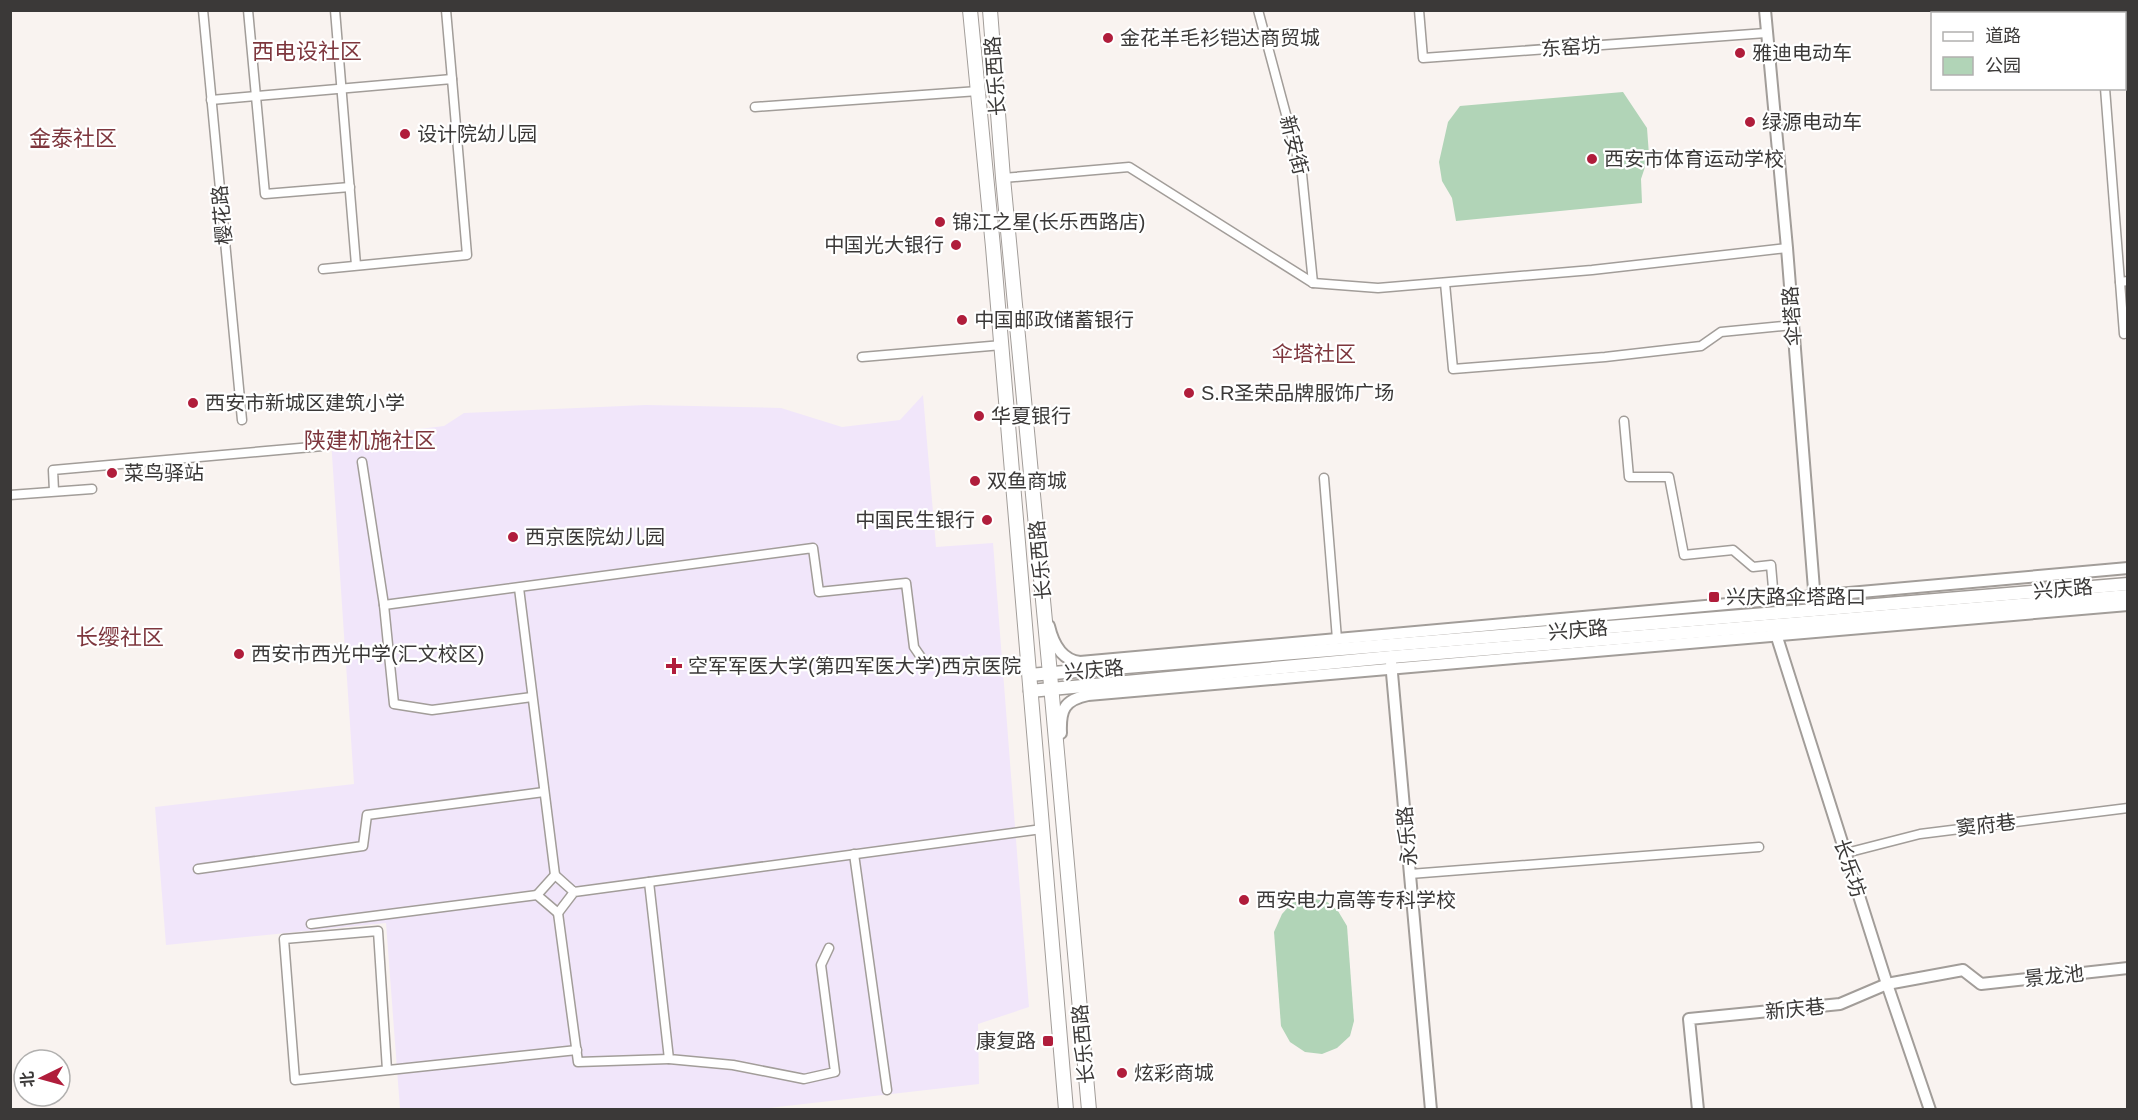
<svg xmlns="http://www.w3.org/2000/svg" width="2138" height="1120" viewBox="0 0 2138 1120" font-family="Helvetica,'Noto Sans SC',sans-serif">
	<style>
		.medical { fill: #f1e6fa }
		.green { fill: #b1d4b7 }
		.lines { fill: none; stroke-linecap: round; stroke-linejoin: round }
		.minor-casing { stroke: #a29d99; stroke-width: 11 }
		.tertiary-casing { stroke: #a29d99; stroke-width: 14 }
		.secondary-casing { stroke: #a29d99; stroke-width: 15 }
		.primary-casing { stroke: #a29d99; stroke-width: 16 }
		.minor { stroke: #fff; stroke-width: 8 }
		.tertiary { stroke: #fff; stroke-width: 10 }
		.secondary { stroke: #fff; stroke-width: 12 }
		.primary { stroke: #fff; stroke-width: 14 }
		.poi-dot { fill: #b01d3b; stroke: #fff; stroke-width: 2 }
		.labels { text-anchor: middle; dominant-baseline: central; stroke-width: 4.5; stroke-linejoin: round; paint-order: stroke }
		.poi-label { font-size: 20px; fill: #3b3938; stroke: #fff; text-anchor: start }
		.street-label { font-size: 20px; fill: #3b3938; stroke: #fff }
		.neighbourhood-label { font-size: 21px; fill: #7e363d; stroke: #fff }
		.quarter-label { font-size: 22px; fill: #7e363d; stroke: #fff }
	</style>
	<rect width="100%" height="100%" fill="#f9f3f0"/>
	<path class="medical" d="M 923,395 L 936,547 L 993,543 L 1029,1007 L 978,1024 L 979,1084 L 752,1110 L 400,1109 L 386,923 L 166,945 L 155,807 L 354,784 L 331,440 L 444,426 L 464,413 L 646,405 L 781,408 L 842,427 L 900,420 Z"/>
	<g class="green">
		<path d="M 1623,92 L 1647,128 L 1649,155 L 1641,179 L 1642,203 L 1456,221 L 1452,198 L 1442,181 L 1439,162 L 1448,122 L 1460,106 Z"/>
		<path d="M 1309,898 L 1326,901 L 1338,911 L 1347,926 L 1354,1021 L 1350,1036 L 1337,1048 L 1322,1054 L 1305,1052 L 1290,1042 L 1281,1026 L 1274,932 L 1282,914 L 1292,903 Z"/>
	</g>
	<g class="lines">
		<defs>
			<g id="minor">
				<path d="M 203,10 L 242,420"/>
				<path d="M 248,10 L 265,194 L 350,187"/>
				<path d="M 335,10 L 356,265"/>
				<path d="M 446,10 L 452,79"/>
				<path d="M 1258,10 L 1302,174 L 1313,283"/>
				<path d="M 1419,10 L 1423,58 L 1766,33"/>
				<path d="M 2098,10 L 2099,14"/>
				<path d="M 2105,88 L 2120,282 L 2128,281"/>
				<path d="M 211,100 L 452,79 L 467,255 L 323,269"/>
				<path d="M 755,107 L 978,91"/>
				<path d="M 1003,178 L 1129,167 L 1313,283 L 1378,288 L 1592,270 L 1787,248"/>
				<path d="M 2120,282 L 2124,334"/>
				<path d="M 1445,283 L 1453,369 L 1605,357 L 1701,346 L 1721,332 L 1793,325"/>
				<path d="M 862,357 L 1002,345"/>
				<path d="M 1624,421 L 1629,477 L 1669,477 L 1684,555 L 1733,550 L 1753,567 L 1771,565 L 1774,600"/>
				<path d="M 362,462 L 384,605 L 394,704 L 432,710 L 532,697"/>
				<path d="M 1324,478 L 1337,639"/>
				<path d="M 54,491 L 53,470 L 323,446"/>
				<path d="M 10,495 L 92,489"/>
				<path d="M 519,588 L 555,875"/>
				<path d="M 384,605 L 813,548 L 819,592 L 906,583 L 914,647 L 925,663"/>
				<path d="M 1846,853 L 1920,834 L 2128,808"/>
				<path d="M 854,854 L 887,1090"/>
				<path d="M 198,869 L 363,846 L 367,815 L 544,792"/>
				<path d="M 1410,874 L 1759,847"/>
				<path d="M 649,882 L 669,1059 L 733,1065 L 804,1079 L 835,1072 L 821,965 L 829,948"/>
				<path d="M 574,892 L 555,875 L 537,895 L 558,913 L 574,892 L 1042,829"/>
				<path d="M 558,913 L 578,1062 L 669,1059"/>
				<path d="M 311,924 L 537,895"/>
				<path d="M 387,1070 L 378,931 L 284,939 L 295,1080 L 577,1050"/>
			</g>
			<g id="tertiary">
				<path d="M 1765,10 L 1787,248 L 1815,602"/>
				<path d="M 1049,626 C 1053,643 1061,660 1080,662 L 2128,568"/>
				<path d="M 1775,631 L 1887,984 L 1930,1110"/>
				<path d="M 1391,662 L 1431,1110"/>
				<path d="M 1061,733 C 1060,710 1064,700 1088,695 L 2128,605"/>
				<path d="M 1698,1110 L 1689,1019 L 1840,1004 L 1887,984 L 1963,970 L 1981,984 L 2128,968"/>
			</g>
			<g id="secondary">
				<path d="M 1029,675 L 2128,584"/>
				<path d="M 1030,691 L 1391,657 L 2128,596"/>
			</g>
			<g id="primary">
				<path d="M 970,10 L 993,247 L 1066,1110"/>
				<path d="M 990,10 L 1003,178 L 1050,674 L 1089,1110"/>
			</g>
		</defs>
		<use href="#minor" class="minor-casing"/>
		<use href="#tertiary" class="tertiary-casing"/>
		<use href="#secondary" class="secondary-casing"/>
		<use href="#primary" class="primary-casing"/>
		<use href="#minor" class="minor"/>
		<use href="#tertiary" class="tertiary"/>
		<use href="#secondary" class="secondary"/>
		<use href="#primary" class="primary"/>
	</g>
	<g class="poi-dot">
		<circle cx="1108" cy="38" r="6"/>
		<circle cx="1740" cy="53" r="6"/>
		<circle cx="1750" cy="122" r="6"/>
		<circle cx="405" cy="134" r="6"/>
		<circle cx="1592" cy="159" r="6"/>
		<circle cx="940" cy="222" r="6"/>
		<circle cx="956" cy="245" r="6"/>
		<circle cx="962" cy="320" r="6"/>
		<circle cx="1189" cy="393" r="6"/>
		<circle cx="193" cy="403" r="6"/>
		<circle cx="979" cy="416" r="6"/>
		<circle cx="112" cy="473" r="6"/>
		<circle cx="975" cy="481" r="6"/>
		<circle cx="987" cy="520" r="6"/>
		<circle cx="513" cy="537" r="6"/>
		<rect x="1708" y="591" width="12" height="12" rx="3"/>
		<circle cx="239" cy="654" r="6"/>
		<path d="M671 657h6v6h6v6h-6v6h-6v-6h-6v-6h6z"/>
		<circle cx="1244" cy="900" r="6"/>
		<rect x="1042" y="1035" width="12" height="12" rx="3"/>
		<circle cx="1122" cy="1073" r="6"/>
	</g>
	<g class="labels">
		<g class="poi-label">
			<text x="1120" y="38">金花羊毛衫铠达商贸城</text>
			<text x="1752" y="53">雅迪电动车</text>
			<text x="1762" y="122">绿源电动车</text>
			<text x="417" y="134">设计院幼儿园</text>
			<text x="1604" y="159">西安市体育运动学校</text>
			<text x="952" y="222">锦江之星(长乐西路店)</text>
			<text x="944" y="245" text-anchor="end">中国光大银行</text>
			<text x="974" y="320">中国邮政储蓄银行</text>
			<text x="1201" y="393">S.R圣荣品牌服饰广场</text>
			<text x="205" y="403">西安市新城区建筑小学</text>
			<text x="991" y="416">华夏银行</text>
			<text x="124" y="473">菜鸟驿站</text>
			<text x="987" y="481">双鱼商城</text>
			<text x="975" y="520" text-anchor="end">中国民生银行</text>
			<text x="525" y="537">西京医院幼儿园</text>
			<text x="1726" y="597">兴庆路伞塔路口</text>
			<text x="251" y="654">西安市西光中学(汇文校区)</text>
			<text x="688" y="666">空军军医大学(第四军医大学)西京医院</text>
			<text x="1256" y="900">西安电力高等专科学校</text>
			<text x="1036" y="1041" text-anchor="end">康复路</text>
			<text x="1134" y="1073">炫彩商城</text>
		</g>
		<g class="street-label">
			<text transform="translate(1571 47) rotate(-4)">东窑坊</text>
			<text transform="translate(995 76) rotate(-94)">长乐西路</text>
			<text transform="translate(1294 145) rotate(76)">新安街</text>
			<text transform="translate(222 215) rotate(-95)">樱花路</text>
			<text transform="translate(1792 316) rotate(-94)">伞塔路</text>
			<text transform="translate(1040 560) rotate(-95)">长乐西路</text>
			<text transform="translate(2063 589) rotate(-5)">兴庆路</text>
			<text transform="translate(1578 630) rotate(-5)">兴庆路</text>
			<text transform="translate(1094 670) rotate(-5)">兴庆路</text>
			<text transform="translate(1986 825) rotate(-7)">窦府巷</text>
			<text transform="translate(1407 836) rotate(-95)">永乐路</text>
			<text transform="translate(1850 868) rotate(72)">长乐坊</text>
			<text transform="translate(2054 976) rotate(-6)">景龙池</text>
			<text transform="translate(1795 1009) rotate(-6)">新庆巷</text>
			<text transform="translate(1083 1044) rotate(-95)">长乐西路</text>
		</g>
		<g class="neighbourhood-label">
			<text x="1314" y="353">伞塔社区</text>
		</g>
		<g class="quarter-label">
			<text x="307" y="51">西电设社区</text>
			<text x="73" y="138">金泰社区</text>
			<text x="370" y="440">陕建机施社区</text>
			<text x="120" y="637">长缨社区</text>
		</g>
	</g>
	<rect width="2138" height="1120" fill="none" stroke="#3b3938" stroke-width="24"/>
	<rect x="1931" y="12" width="195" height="78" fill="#ffffff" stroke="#b1b0af" stroke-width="1.5"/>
	<rect x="1943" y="32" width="30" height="9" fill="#ffffff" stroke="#b1b0af" stroke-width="1.5"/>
	<text x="1985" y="42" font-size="18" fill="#3b3938">道路</text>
	<rect x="1943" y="57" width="30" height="18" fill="#b1d4b7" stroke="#b1b0af" stroke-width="1.5"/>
	<text x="1985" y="72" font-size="18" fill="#3b3938">公园</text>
	<g transform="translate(42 1078) rotate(265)"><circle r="28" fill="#ffffff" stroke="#b1b0af" stroke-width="1.5"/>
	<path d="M0-4.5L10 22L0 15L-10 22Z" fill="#b01d3b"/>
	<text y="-9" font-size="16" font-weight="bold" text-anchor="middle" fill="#3b3938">北</text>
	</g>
</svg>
